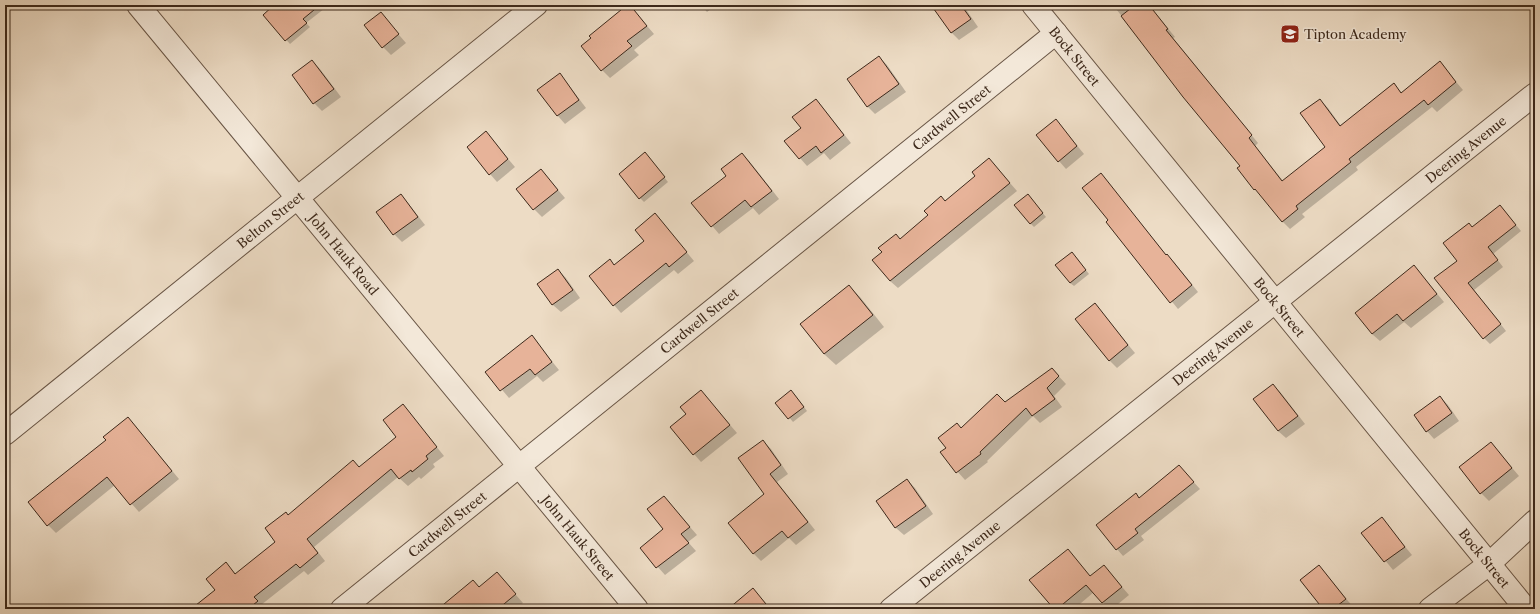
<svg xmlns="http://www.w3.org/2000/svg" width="1540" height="614" viewBox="0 0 1540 614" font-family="'Libre Caslon Text',serif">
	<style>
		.shadow { fill: #0003 }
		.building { fill: #e7b399; stroke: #3d291b }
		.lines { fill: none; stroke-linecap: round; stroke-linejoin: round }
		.street-casing { stroke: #695646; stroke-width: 24 }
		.street { stroke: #f3e8d9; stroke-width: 22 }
		.labels { text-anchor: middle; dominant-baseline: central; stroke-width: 3; stroke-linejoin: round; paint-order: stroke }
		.poi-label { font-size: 13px; fill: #3d291b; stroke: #f3e8d9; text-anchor: start }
		.street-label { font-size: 13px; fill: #3d291b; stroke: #f3e8d9 }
	</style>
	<rect width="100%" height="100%" fill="#eddcc5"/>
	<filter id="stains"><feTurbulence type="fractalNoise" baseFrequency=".005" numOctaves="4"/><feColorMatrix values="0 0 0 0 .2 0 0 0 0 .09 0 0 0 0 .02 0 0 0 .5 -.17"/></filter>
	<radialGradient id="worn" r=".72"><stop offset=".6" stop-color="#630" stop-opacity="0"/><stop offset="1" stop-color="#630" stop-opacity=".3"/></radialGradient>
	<g class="shadow">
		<path d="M 209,5 L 217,5 L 213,9 Z"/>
		<path d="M 276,5 L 329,5 L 306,23 L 310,27 L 290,44 L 264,15 Z"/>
		<path d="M 629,5 L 654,34 L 634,50 L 639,55 L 610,78 L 602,70 Z"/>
		<path d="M 701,5 L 716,5 L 707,12 Z"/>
		<path d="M 934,5 L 963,5 L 978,27 L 959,40 L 952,33 Z"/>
		<path d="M 1113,5 L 1149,5 L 1175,37 L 1173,38 L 1258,143 L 1255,146 L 1283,181 L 1327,147 L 1320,100 L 1328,108 L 1341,126 L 1394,85 L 1402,93 L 1440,63 L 1463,90 L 1437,112 L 1432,107 L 1356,167 L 1358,170 L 1302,214 L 1305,217 L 1290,229 L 1282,221 L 1241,166 L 1184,96 Z"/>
		<path d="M 1526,5 L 1535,5 L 1535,13 L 1534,14 Z"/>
		<path d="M 380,13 L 406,43 L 391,55 L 383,47 Z"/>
		<path d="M 879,57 L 887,65 L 906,92 L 875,114 L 867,106 Z"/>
		<path d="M 312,61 L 320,69 L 341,97 L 322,111 L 314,103 L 293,75 Z"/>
		<path d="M 559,75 L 567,83 L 586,108 L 565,124 L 558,116 L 539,90 Z"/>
		<path d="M 816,100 L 823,108 L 851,143 L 830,160 L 824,153 L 807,166 L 800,158 L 802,128 Z"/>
		<path d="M 1056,120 L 1084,154 L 1066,169 L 1059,161 Z"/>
		<path d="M 486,133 L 515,167 L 497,182 L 490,174 Z"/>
		<path d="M 742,154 L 750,162 L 779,199 L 759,215 L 753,208 L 719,234 L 693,203 L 727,176 Z"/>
		<path d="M 648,157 L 668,182 L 644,202 L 640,198 Z"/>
		<path d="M 989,159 L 1017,191 L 898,288 L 890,281 L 900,240 L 976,177 Z"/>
		<path d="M 541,170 L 565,198 L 542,217 L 534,209 Z"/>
		<path d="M 1101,175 L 1167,256 L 1174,262 L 1198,292 L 1178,309 L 1107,222 L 1109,220 Z"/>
		<path d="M 401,195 L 408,203 L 425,225 L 402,242 L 394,234 Z"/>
		<path d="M 1031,199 L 1046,217 L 1034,227 L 1030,223 Z"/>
		<path d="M 1500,206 L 1521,231 L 1493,254 L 1503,267 L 1474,290 L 1506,331 L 1490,344 L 1484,338 L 1458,261 L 1472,228 Z"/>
		<path d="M 655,214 L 694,261 L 678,274 L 674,270 L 621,313 L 614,305 L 610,261 L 615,266 L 645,241 Z"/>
		<path d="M 1076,257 L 1089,274 L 1074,286 L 1070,283 Z"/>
		<path d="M 1414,266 L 1444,302 L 1411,328 L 1404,322 L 1380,341 L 1372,334 Z"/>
		<path d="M 558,270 L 566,278 L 580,298 L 561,312 L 553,305 L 538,284 Z"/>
		<path d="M 849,286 L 860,297 L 884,327 L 836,365 L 824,354 Z"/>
		<path d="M 1095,305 L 1135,353 L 1117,368 L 1109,360 Z"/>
		<path d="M 532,337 L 559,370 L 543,382 L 537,376 L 509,398 L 487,372 Z"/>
		<path d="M 1052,369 L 1066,384 L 1054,396 L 1062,407 L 1040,423 L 1033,416 L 987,461 L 988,462 L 965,480 L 941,453 L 947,448 L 962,429 L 1005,403 Z"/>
		<path d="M 1273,385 L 1281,393 L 1305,424 L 1286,438 L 1278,431 Z"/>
		<path d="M 701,391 L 737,433 L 701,462 L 694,454 Z"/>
		<path d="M 795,395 L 807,411 L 793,422 L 777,403 Z"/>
		<path d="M 1440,397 L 1448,405 L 1459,421 L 1434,439 L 1427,431 Z"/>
		<path d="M 403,405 L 444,456 L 433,464 L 435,467 L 421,479 L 419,477 L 408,486 L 398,477 L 314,547 L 325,561 L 308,575 L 304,571 L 261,605 L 264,609 L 193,609 L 216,590 L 226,564 L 236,574 L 277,542 L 288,516 L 359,468 L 397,437 Z"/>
		<path d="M 128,418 L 179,479 L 139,512 L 115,485 L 56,533 L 48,525 L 107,440 Z"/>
		<path d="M 763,441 L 771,449 L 788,474 L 777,482 L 815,530 L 796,545 L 789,538 L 761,561 L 753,553 L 765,494 Z"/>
		<path d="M 1491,443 L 1519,476 L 1489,501 L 1481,493 Z"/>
		<path d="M 1179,466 L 1200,489 L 1141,536 L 1144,540 L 1123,556 L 1117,549 L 1136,495 L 1140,499 Z"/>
		<path d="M 907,480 L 915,488 L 933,514 L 904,535 L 896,528 L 878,501 Z"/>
		<path d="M 664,497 L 697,535 L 688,542 L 696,551 L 665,575 L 641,548 L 664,529 Z"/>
		<path d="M 1382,519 L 1412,555 L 1393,570 L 1363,533 Z"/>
		<path d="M 1068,550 L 1091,577 L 1104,566 L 1129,595 L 1112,609 L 1109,609 L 1094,592 L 1074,609 L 1055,609 Z"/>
		<path d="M 497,573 L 523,603 L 515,609 L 440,609 L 479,588 Z"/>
		<path d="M 1326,574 L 1353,607 L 1351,609 L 1324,609 Z"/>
		<path d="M 753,589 L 771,609 L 734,609 Z"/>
	</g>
	<g class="building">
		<path d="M 274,5 L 320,5 L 303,19 L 307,23 L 285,41 L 263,15 Z"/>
		<path d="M 627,5 L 630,5 L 647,26 L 627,41 L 632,46 L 601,71 L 581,46 L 591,38 L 589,36 Z"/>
		<path d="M 931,5 L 961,5 L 971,19 L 951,33 Z"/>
		<path d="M 1135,5 L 1149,5 L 1168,29 L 1166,30 L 1252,135 L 1249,138 L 1282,181 L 1325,147 L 1300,113 L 1320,99 L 1340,126 L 1394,83 L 1401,93 L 1440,61 L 1456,82 L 1428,105 L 1424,100 L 1349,159 L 1351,162 L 1296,206 L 1298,209 L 1282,222 L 1255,189 L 1254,190 L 1237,168 L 1240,166 L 1183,97 L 1121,16 Z"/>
		<path d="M 381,12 L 399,34 L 382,48 L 364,25 Z"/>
		<path d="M 879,56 L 899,84 L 867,107 L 847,79 Z"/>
		<path d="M 312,60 L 334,89 L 313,104 L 292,75 Z"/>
		<path d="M 560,73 L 579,100 L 557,116 L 537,90 Z"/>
		<path d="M 816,99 L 844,135 L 821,153 L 816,146 L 799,159 L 784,141 L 801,128 L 792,117 Z"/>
		<path d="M 1056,119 L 1077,146 L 1058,162 L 1036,135 Z"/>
		<path d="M 486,131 L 508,159 L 489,175 L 467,147 Z"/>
		<path d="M 645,152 L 665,177 L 639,199 L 619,174 Z"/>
		<path d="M 742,153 L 772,191 L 751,207 L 745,200 L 711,227 L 691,203 L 726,176 L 721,169 Z"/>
		<path d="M 989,158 L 1010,183 L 890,281 L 872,260 L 882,252 L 878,248 L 896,234 L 900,239 L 928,215 L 924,211 L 941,196 L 945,201 L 975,176 L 972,172 Z"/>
		<path d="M 541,169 L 558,190 L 533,210 L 516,189 Z"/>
		<path d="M 1101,173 L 1166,255 L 1167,254 L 1192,285 L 1170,303 L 1106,222 L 1108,220 L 1082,188 Z"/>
		<path d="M 401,194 L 418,217 L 393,235 L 376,212 Z"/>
		<path d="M 1028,194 L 1043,213 L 1030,224 L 1014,205 Z"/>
		<path d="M 1500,205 L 1516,225 L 1488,247 L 1498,260 L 1468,283 L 1501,324 L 1483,339 L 1434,278 L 1457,261 L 1443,243 L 1469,223 L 1472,227 Z"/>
		<path d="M 655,213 L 687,252 L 669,267 L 666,263 L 613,306 L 589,276 L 610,259 L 614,265 L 644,241 L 635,230 Z"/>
		<path d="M 1072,252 L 1086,270 L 1070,283 L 1055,265 Z"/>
		<path d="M 1414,265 L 1437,294 L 1403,321 L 1397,314 L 1372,334 L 1355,313 Z"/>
		<path d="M 558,269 L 573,290 L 552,305 L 537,284 Z"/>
		<path d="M 849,285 L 873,315 L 824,354 L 800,324 Z"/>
		<path d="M 1095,303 L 1128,345 L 1109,361 L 1075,319 Z"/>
		<path d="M 532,335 L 552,362 L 535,375 L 530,369 L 500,391 L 485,372 Z"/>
		<path d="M 1052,368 L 1059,376 L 1047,388 L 1055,399 L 1032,416 L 1026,408 L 980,452 L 981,454 L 956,473 L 940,452 L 946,448 L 938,438 L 957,423 L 961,428 L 997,394 L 1005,402 Z"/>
		<path d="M 1273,384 L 1298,416 L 1278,431 L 1253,399 Z"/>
		<path d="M 701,390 L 730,425 L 693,455 L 670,427 L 686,414 L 680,407 Z"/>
		<path d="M 791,390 L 804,407 L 788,419 L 775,403 Z"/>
		<path d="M 1440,396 L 1452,413 L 1426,432 L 1414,415 Z"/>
		<path d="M 403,404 L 437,447 L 426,456 L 428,459 L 412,472 L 411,470 L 399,479 L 391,469 L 307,539 L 318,553 L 300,568 L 296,564 L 254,597 L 258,601 L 248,609 L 191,609 L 215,590 L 206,579 L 226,562 L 235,574 L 275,542 L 265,528 L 286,512 L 288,515 L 353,460 L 359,467 L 396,437 L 383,420 Z"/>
		<path d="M 128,417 L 172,471 L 130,505 L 107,477 L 47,526 L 28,502 L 106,440 L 103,437 Z"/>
		<path d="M 763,440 L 781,465 L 770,474 L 808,522 L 788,538 L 782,531 L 753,554 L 728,523 L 764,494 L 738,458 Z"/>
		<path d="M 1491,442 L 1512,468 L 1480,494 L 1459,467 Z"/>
		<path d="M 1179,465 L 1194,482 L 1135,529 L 1138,533 L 1116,550 L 1096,525 L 1136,493 L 1139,498 Z"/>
		<path d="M 907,479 L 926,506 L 895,528 L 876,501 Z"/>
		<path d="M 664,496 L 690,527 L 681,534 L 689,543 L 656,568 L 640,548 L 663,529 L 647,509 Z"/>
		<path d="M 1382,517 L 1405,547 L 1384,562 L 1361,533 Z"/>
		<path d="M 1068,549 L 1090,576 L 1104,565 L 1122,587 L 1102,603 L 1086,585 L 1057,609 L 1054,609 L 1029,580 Z"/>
		<path d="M 1319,565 L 1346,599 L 1333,609 L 1323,609 L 1300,580 Z"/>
		<path d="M 497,572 L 516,594 L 498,609 L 438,609 L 473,580 L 479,587 Z"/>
		<path d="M 753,588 L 770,609 L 728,609 Z"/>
	</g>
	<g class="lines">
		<defs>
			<g id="street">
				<path id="s1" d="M 138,5 L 637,609"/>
				<path id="s2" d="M 1033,5 L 1526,609"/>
				<path id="s3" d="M 5,434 L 536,5"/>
				<path id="s4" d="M 342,609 L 1056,33"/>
				<path id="s5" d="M 891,609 L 1535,94"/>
				<path d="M 1430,609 L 1489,564 L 1535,521"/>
			</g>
		</defs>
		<use href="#street" class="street-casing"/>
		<use href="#street" class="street"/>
	</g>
	<defs>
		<symbol id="school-square" viewBox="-11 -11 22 22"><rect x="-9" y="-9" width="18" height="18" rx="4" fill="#8f2418" stroke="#f3e8d9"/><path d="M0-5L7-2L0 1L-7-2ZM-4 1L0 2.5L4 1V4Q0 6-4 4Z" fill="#fff"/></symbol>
	</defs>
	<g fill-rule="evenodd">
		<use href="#school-square" x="1279" y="23" width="22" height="22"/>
	</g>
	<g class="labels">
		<g class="poi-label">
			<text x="1304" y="34">Tipton Academy</text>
		</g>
		<g class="street-label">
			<text stroke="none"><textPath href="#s2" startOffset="66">Bock Street</textPath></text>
			<text stroke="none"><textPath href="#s4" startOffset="783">Cardwell Street</textPath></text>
			<text stroke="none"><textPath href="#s5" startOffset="736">Deering Avenue</textPath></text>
			<text stroke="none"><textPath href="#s3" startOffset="341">Belton Street</textPath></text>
			<text stroke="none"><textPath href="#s1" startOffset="323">John Hauk Road</textPath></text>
			<text stroke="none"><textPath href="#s2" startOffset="390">Bock Street</textPath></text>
			<text stroke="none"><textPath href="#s4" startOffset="459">Cardwell Street</textPath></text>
			<text stroke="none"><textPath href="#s5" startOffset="412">Deering Avenue</textPath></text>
			<text stroke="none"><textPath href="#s4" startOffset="135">Cardwell Street</textPath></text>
			<text stroke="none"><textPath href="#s1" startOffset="691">John Hauk Street</textPath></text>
			<text stroke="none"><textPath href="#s5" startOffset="88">Deering Avenue</textPath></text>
			<text stroke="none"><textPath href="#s2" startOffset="714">Bock Street</textPath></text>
		</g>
	</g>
	<rect width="1540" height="614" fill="none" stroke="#eddcc5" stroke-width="20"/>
	<rect x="6" y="6" width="1528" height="602" fill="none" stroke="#3d291b" stroke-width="2"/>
	<rect x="10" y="10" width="1520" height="594" fill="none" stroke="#3d291b"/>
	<rect width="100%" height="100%" filter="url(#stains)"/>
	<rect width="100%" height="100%" fill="url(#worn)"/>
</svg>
